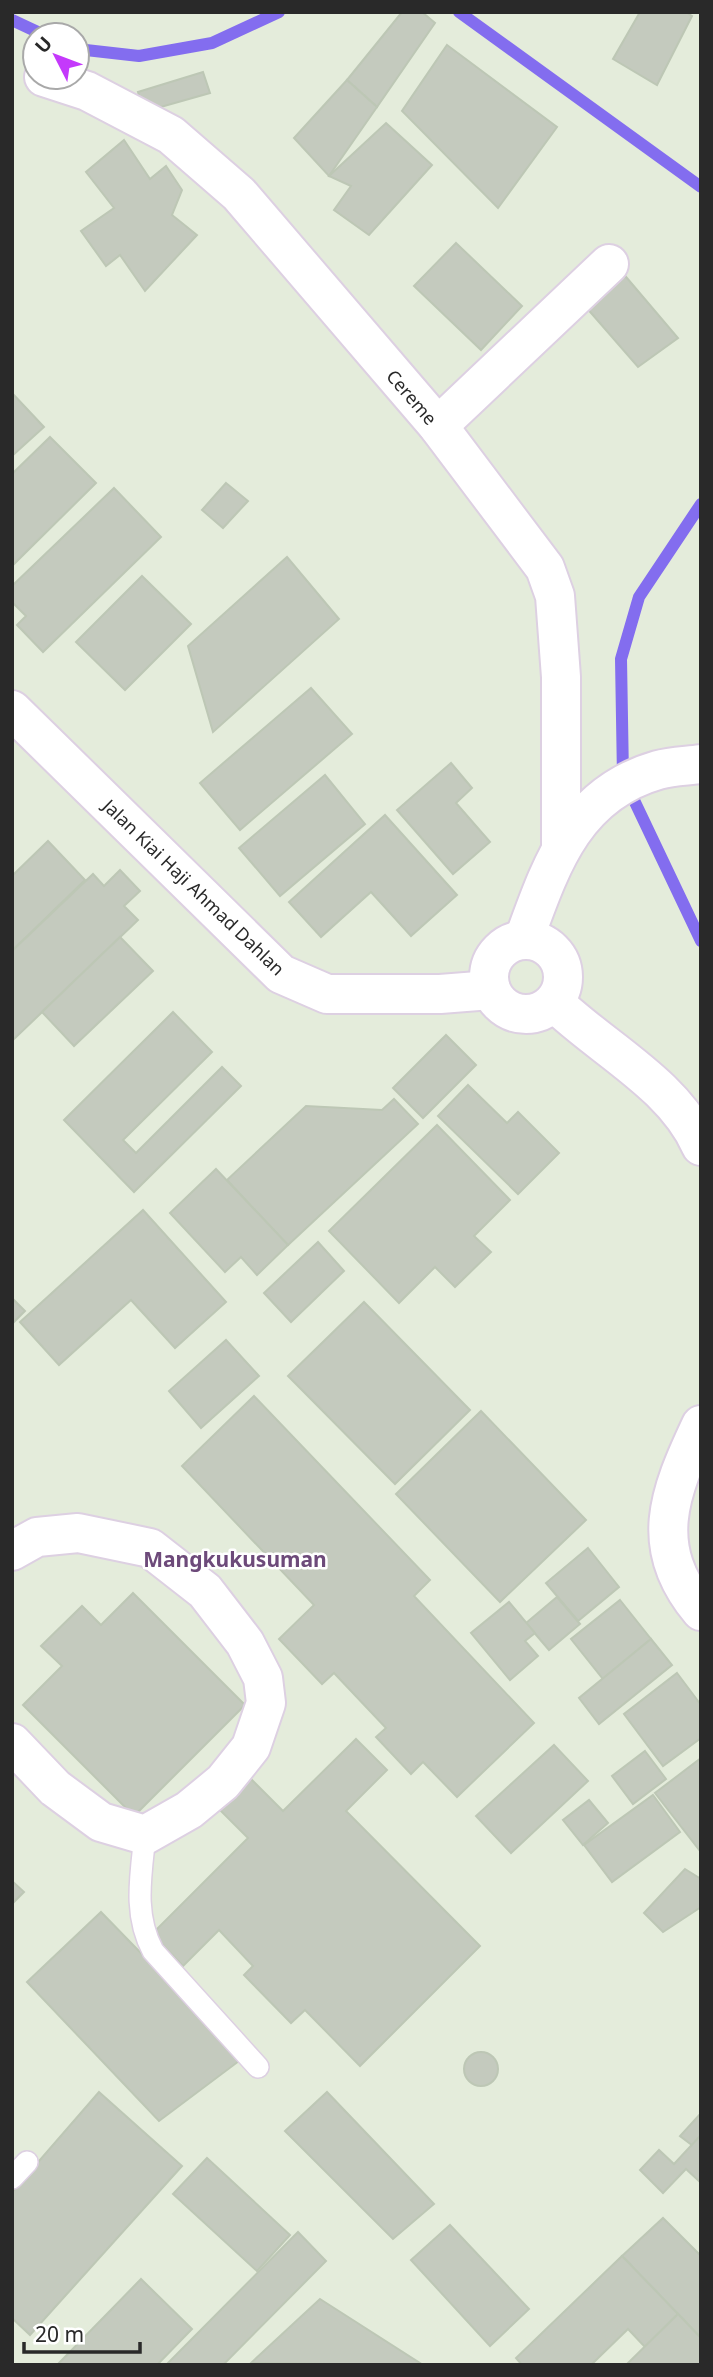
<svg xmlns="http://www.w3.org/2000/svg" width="713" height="2377" viewBox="0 0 713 2377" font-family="'Noto Sans',sans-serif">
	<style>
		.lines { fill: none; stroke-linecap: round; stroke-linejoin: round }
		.stream { stroke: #836def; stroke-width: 12 }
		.building { fill: #c4cabe; stroke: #bdc7b5; stroke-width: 2 }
		.lane-casing { stroke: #ddd0e2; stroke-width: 24 }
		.street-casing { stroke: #ddd0e2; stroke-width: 42 }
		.lane { stroke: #fff; stroke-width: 21 }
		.street { stroke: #fff; stroke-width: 38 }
		.labels { text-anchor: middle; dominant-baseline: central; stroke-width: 5; stroke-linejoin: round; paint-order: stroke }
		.street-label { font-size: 18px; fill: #292929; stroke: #fff }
		.quarter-label { font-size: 21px; font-weight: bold; fill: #6d4a7a; stroke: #fff }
	</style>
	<rect width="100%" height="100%" fill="#e4ecdb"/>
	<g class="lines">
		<g class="stream">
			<path d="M 459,12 L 701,187"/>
			<path d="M 12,20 L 44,35"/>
			<path d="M 77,49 L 139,56 L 212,43 L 279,12"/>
			<path d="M 701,504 L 639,597 L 621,659 L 623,777 L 701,941"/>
		</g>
	</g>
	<g class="building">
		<path d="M 402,12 L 422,12 L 435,23 L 377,107 L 347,80 Z"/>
		<path d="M 640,12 L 686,12 L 692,16 L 657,85 L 613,59 Z"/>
		<path d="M 447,45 L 557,127 L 498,208 L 402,111 Z"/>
		<path d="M 203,72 L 210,93 L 143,112 L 138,92 Z"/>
		<path d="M 347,80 L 377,107 L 329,176 L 294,138 Z"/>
		<path d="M 386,123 L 432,165 L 369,235 L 334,210 L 351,186 L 329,176 Z"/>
		<path d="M 124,140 L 150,179 L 166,166 L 182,190 L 172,215 L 197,235 L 145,291 L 120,255 L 106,266 L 81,231 L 114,208 L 86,172 Z"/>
		<path d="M 456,243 L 522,306 L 481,350 L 414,286 Z"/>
		<path d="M 621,271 L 678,338 L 638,367 L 585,306 Z"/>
		<path d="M 12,393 L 44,427 L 12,456 Z"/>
		<path d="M 50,437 L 96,483 L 12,566 L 12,474 Z"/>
		<path d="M 226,483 L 248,501 L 223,528 L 202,510 Z"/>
		<path d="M 114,488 L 161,537 L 43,652 L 17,625 L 26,616 L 12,602 L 12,586 Z"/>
		<path d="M 287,557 L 339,619 L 213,732 L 188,646 Z"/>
		<path d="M 142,576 L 191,624 L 125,690 L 76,642 Z"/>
		<path d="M 311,688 L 352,734 L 240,830 L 200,783 Z"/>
		<path d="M 451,763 L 472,788 L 456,803 L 490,842 L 453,874 L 397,810 Z"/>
		<path d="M 325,775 L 365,824 L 280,896 L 239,848 Z"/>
		<path d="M 385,815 L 457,895 L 411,936 L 371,892 L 321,937 L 289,902 Z"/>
		<path d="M 48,841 L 85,880 L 12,951 L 12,876 Z"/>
		<path d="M 120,870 L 140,891 L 124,906 L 138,920 L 12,1041 L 12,951 L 93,874 L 104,886 Z"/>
		<path d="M 120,937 L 153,971 L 74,1046 L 42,1012 Z"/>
		<path d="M 173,1012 L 212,1052 L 123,1140 L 136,1153 L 222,1067 L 241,1086 L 134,1192 L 64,1120 Z"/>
		<path d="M 446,1035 L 476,1065 L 423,1118 L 393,1088 Z"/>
		<path d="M 468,1085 L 507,1123 L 518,1112 L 559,1153 L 518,1194 L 438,1116 Z"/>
		<path d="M 394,1099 L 418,1124 L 288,1245 L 227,1180 L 306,1106 L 382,1110 Z"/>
		<path d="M 437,1125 L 510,1200 L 474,1236 L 491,1252 L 455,1287 L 435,1267 L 399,1303 L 329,1231 Z"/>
		<path d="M 216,1169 L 288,1245 L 257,1275 L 241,1257 L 225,1272 L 170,1213 Z"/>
		<path d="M 143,1210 L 226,1302 L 175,1348 L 131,1300 L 59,1365 L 20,1322 Z"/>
		<path d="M 318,1242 L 344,1271 L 291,1322 L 264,1293 Z"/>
		<path d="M 12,1298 L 25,1311 L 12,1324 Z"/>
		<path d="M 364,1302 L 470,1410 L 395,1484 L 288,1376 Z"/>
		<path d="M 226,1340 L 259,1376 L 201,1428 L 169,1391 Z"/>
		<path d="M 254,1396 L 430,1580 L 414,1596 L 534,1723 L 457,1797 L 423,1762 L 411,1774 L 376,1737 L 386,1728 L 334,1673 L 322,1684 L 279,1639 L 314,1605 L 182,1466 Z"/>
		<path d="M 481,1411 L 586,1520 L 500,1602 L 396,1494 Z"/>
		<path d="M 588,1548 L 619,1587 L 578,1621 L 546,1583 Z"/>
		<path d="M 133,1593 L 245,1705 L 134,1816 L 23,1705 L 62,1666 L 41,1646 L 82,1606 L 101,1625 Z"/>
		<path d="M 557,1597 L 580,1624 L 549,1650 L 526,1623 Z"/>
		<path d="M 620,1600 L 651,1639 L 603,1679 L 571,1639 Z"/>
		<path d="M 509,1602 L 535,1633 L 525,1641 L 538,1656 L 510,1680 L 471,1633 Z"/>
		<path d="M 651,1639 L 672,1665 L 599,1724 L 579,1698 Z"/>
		<path d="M 677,1673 L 701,1705 L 701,1738 L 663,1766 L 624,1714 Z"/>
		<path d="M 356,1739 L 387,1770 L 346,1811 L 480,1946 L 360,2066 L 305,2010 L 291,2023 L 244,1975 L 253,1966 L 219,1930 L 183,1966 L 152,1934 L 248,1838 L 219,1809 L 250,1778 L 283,1811 Z"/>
		<path d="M 554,1745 L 588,1781 L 511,1853 L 476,1816 Z"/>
		<path d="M 645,1751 L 666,1779 L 633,1804 L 612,1776 Z"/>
		<path d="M 701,1758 L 701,1850 L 700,1851 L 655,1793 Z"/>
		<path d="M 653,1795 L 680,1832 L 612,1882 L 584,1845 Z"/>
		<path d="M 589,1800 L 608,1823 L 583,1845 L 563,1820 Z"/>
		<path d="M 685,1869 L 701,1879 L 701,1907 L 663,1932 L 644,1913 Z"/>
		<path d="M 12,1881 L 24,1892 L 12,1904 Z"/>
		<path d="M 101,1912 L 243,2058 L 159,2121 L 27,1982 Z"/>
		<circle cx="481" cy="2069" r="17"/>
		<path d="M 99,2092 L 182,2166 L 30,2335 L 12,2318 L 12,2192 Z"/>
		<path d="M 327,2092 L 434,2204 L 393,2239 L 285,2131 Z"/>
		<path d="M 701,2113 L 701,2152 L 680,2136 Z"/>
		<path d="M 700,2136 L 701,2183 L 686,2169 L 663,2193 L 640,2170 L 659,2150 L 674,2164 Z"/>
		<path d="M 207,2158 L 290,2235 L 257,2271 L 173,2194 Z"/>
		<path d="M 663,2218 L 701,2256 L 701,2338 L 622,2256 Z"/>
		<path d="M 450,2225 L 529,2309 L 490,2346 L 411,2260 Z"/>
		<path d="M 298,2232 L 326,2261 L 223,2365 L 166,2365 Z"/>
		<path d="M 622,2256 L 678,2314 L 645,2347 L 628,2329 L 591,2365 L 522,2365 L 516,2358 Z"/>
		<path d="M 141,2279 L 192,2329 L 157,2365 L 57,2365 Z"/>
		<path d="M 320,2299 L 423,2365 L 251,2363 Z"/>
		<path d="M 678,2314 L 701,2338 L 701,2365 L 626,2365 Z"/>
	</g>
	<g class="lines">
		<defs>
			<g id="lane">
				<path d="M 145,1835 C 141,1875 133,1914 153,1951 L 258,2067"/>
				<path d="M 12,2178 L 27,2162"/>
			</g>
			<g id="street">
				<path d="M 44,77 L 87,91 L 171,135 L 239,194 L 438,426 L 545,568 L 555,596 L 561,677 L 561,847"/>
				<path d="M 438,426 L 609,264"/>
				<path d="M 12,710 L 281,974 L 327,994 L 440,994 L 491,990"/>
				<path d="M 524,939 C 551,865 574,794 658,770 C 672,766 687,766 701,764"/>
				<circle cx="526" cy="977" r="37"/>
				<path d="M 554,1002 C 601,1048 674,1084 701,1146"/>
				<path d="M 701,1425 C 669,1493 647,1547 701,1611"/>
				<path d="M 12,1551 L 37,1537 L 78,1533 L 150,1548 L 205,1591 L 245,1643 L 263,1678 L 266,1703 L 251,1747 L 223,1782 L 189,1810 L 145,1835 L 101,1822 L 55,1788 L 12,1743"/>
			</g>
		</defs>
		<use href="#lane" class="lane-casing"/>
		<use href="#street" class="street-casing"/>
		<use href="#lane" class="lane"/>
		<use href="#street" class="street"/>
	</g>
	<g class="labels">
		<g class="street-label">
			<text transform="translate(412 397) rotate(49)">Cereme</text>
			<text transform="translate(194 887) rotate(44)">Jalan Kiai Haji Ahmad Dahlan</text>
		</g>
		<g class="quarter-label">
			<text x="235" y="1559">Mangkukusuman</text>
		</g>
	</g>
	<rect width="713" height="2377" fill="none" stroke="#292929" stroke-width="28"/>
	<g transform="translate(56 56) rotate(312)"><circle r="33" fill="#ffffff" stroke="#a9a9a9" stroke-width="2"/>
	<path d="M0-5L12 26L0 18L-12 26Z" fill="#c439fb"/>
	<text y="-10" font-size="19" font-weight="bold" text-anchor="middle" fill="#292929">U</text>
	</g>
	<path d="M24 2342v10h116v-10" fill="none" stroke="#292929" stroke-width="3.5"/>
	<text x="35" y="2342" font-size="21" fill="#292929" stroke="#ffffff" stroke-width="5" paint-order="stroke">20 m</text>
</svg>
